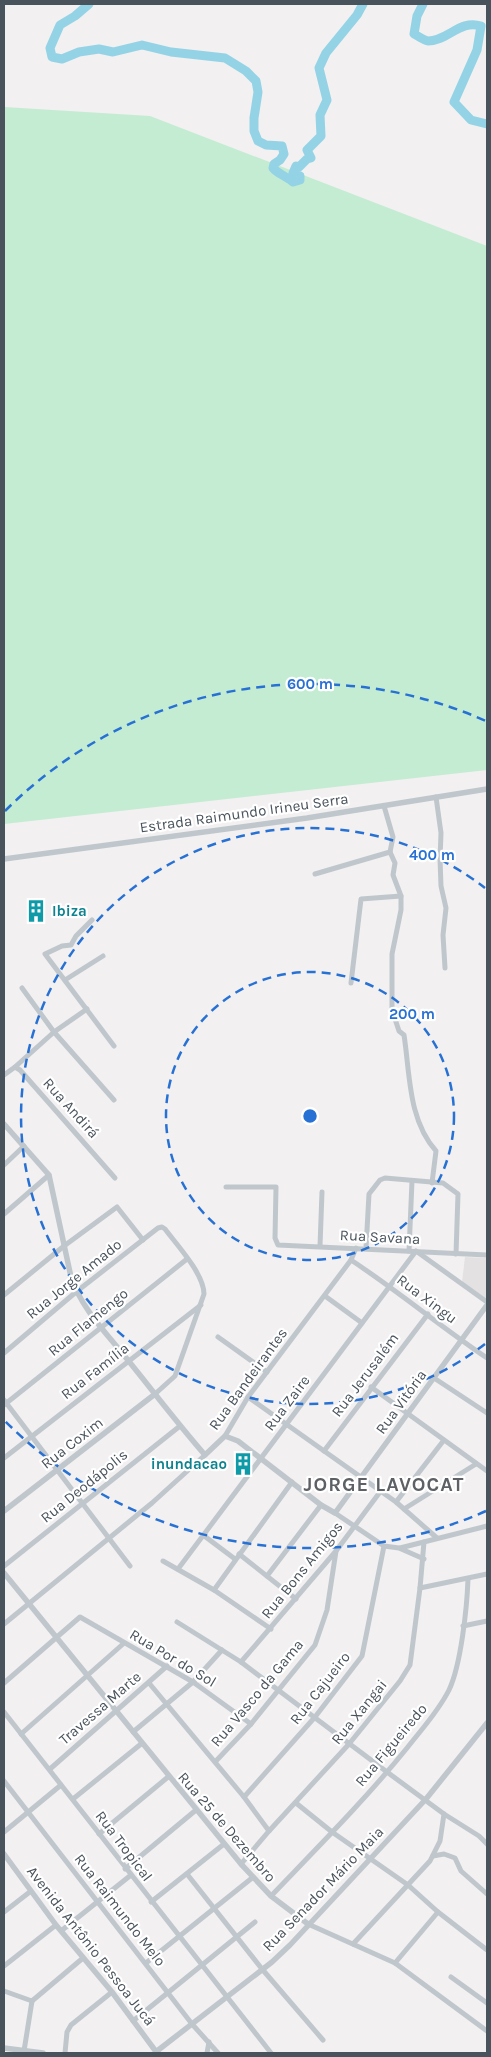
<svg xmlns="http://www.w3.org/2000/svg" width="491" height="2057" viewBox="0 0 491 2057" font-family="Karla,sans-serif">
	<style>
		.education { fill: #e3e1e1 }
		.green { fill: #c3ecd3 }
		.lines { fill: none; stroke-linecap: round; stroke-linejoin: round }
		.river { stroke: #93d3e5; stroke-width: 9 }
		.minor { stroke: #bfc7cd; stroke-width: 5 }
		.tertiary { stroke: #bfc7cd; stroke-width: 5.5 }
		.ring { fill: none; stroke: #2871d4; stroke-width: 2.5; stroke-dasharray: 9 6 }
		.labels { text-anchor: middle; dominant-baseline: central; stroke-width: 4.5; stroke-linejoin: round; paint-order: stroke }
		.street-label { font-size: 15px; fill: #49535c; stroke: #fff }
		.culture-label { font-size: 15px; font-weight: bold; fill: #0d838f; stroke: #fff; text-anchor: start }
		.district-label { font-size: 20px; font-weight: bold; letter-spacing: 1px; fill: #5d6064; stroke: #fff }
		.centre { fill: #2871d4; stroke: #fff; stroke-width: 2.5 }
		.ring-label { font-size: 15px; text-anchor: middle; font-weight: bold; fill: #2871d4; stroke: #fff; stroke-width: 4.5; stroke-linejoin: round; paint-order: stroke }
	</style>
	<rect width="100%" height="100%" fill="#f2f0f0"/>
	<path class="education" d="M 465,1257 L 487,1258 L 487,1299 L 462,1282 Z"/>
	<path class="green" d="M 4,107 L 150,116 L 487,246 L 487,770 L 4,824 Z"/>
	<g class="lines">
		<g class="river">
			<path d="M 89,4 L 75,16 L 60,25 L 50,48 L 52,57 L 62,59 L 79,52 L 99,49 L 113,52 L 142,45 L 171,52 L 225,58 L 246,71 L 256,81 L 258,92 L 254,118 L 254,131 L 258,141 L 266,145 L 282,146 L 284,154 L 280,160 L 274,164 L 273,168 C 278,174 286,176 293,182 L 300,180 L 300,176 L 293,173 L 296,166 L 299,167 L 307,159 L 311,158 L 307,150 L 321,136 L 320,115 L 327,100 L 319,68 L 326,53 L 357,15 L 363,4"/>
			<path d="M 423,4 L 417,16 L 414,34 C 418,36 424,40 428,41 C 448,41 460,19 481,26 L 477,50 L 454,102 L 471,120 L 487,124"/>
		</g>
		<g class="minor">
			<path d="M 436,797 L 441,833 L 440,859 L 441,886 L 446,908 L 443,935 L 445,968"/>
			<path d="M 384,806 L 393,837 L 390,852 L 395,863 L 393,875 L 401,896 L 401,910 L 392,954 L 392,1010 L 399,1031 L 404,1035 C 410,1073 408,1120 436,1151 L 432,1183"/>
			<path d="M 315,874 L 390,852"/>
			<path d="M 92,920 L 76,936 L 71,945 L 62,946 L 45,954 L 114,1046"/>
			<path d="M 65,980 L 103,956"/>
			<path d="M 351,983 L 361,899 L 401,896"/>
			<path d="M 22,988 L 54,1032 L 114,1100"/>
			<path d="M 15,1067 L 54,1032 L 87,1009"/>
			<path d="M 4,1075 L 15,1067 L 20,1070 L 115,1178"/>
			<path d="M 4,1165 L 24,1146"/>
			<path d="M 226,1187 L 276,1187 L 275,1238 L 278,1245 L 487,1255"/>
			<path d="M 4,1214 L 49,1175"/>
			<path d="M 320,1246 L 322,1192"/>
			<path d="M 366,1248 L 369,1194 L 380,1180 L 385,1178 L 443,1183 L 458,1194 L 456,1254"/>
			<path d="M 409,1251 L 412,1181"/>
			<path d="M 351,1260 C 398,1291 441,1327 487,1358"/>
			<path d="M 4,1295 L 64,1246 L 117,1207 L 143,1240"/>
			<path d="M 325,1296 L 362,1323"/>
			<path d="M 218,1337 L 267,1372"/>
			<path d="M 4,1353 L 76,1292 L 158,1228 L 162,1227 L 165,1229 C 177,1245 204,1274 204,1294 L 175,1376 L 155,1394"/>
			<path d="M 434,1378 L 487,1413"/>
			<path d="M 371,1387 L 487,1471"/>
			<path d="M 248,1397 L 396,1502 L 437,1538"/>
			<path d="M 4,1400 L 130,1566"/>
			<path d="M 4,1405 L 187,1259"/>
			<path d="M 225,1436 L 248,1397 L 351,1260 L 356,1248"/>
			<path d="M 324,1451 L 428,1314"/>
			<path d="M 4,1458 L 201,1305"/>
			<path d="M 396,1502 L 444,1440"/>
			<path d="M 404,1509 L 476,1464"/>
			<path d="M 335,1513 L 384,1546 L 399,1548 L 424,1559"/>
			<path d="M 203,1535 L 235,1559"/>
			<path d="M 400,1548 L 487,1526"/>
			<path d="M 239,1554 L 296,1599"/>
			<path d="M 163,1561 L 214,1590 L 271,1629"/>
			<path d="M 4,1566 L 180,1426"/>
			<path d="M 178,1569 L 416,1251 L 487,1302"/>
			<path d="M 267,1576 L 321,1505"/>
			<path d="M 420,1588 L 487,1574"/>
			<path d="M 214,1590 L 292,1482"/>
			<path d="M 177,1622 L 241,1662 L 387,1772 L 444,1814 L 479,1836 L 487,1844"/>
			<path d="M 4,1624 L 152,1503 L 205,1455"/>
			<path d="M 463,1626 L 487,1621"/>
			<path d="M 241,1662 L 336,1551 L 380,1492"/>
			<path d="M 4,1683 L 80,1617 L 193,1682 L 251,1724"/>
			<path d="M 149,1683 L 244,1797 L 269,1831"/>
			<path d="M 4,1712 L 271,2053"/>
			<path d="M 133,1732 L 193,1682 L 222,1650"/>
			<path d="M 21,1734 L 123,1644"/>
			<path d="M 215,1762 L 251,1724 L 315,1645 L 327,1610 L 336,1551"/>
			<path d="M 50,1769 L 167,1666"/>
			<path d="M 4,1781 L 192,2024 L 218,2053"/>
			<path d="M 244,1797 L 315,1717 L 362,1656 L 384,1546"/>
			<path d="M 73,1799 L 141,1744"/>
			<path d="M 296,1803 L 332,1832 L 408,1885 L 438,1912 L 487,1950"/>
			<path d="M 4,1832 L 61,1785"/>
			<path d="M 99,1834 L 168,1777"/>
			<path d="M 433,1856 L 444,1854 L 455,1858 L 461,1871 L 487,1894"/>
			<path d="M 241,1864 L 269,1831 L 349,1744 L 400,1681 L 410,1665 L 420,1588 L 424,1542"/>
			<path d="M 125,1869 L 196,1810"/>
			<path d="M 187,1874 L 262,1969 L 323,2040"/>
			<path d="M 271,1896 C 317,1848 365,1800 407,1748 C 421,1730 438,1712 449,1690 C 461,1665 467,1607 468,1579"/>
			<path d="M 151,1902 L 224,1844"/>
			<path d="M 4,1912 L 31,1891"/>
			<path d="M 308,1924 L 395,1963 L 487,2031"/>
			<path d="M 61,1931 L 131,1875"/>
			<path d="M 353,1944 L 430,1861 L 440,1841 L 444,1814"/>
			<path d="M 146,1963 L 252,1878"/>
			<path d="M 395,1963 L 438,1912"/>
			<path d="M 4,1966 L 56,1925"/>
			<path d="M 451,1977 L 487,2003"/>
			<path d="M 4,1991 L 32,2001"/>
			<path d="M 32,2001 L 83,1958"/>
			<path d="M 133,2021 L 255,1922"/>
			<path d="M 24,2051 L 32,2001"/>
			<path d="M 65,2053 L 67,2032 L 71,2025 L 112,1992"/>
			<path d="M 207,2053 L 209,2042"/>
		</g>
		<g class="tertiary">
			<path d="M 4,859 L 307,818 L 487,789"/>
			<path d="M 4,1124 L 49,1175 L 71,1277 C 81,1308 107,1334 127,1359 C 153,1391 178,1424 205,1455 L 225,1436 L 238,1441 L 321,1505 L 335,1513 L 487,1305"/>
			<path d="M 4,1511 L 155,1394"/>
			<path d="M 4,1573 L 241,1864 L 271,1896 L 308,1924"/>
			<path d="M 4,1854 L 56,1925 L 112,1992 L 157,2053"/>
			<path d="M 4,2048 L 43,2053"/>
			<path d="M 157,2051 L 272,1962 L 290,1945 L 426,1799 L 487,1723"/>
		</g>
	</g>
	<g class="ring">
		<circle cx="310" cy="1116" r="144"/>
		<path d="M485 1344A288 288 0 1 1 485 888"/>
		<path d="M486 1511A432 432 0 0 1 5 1421M5 811A432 432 0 0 1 486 721"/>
	</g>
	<defs>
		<symbol id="building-bare" viewBox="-9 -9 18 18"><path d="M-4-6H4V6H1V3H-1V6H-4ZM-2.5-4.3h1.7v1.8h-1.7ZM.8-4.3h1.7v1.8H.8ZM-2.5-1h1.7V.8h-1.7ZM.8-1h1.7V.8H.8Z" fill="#0f9aa8" stroke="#fff" stroke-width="2.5" paint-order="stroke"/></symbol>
	</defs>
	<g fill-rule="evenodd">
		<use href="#building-bare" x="20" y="895" width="32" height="32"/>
		<use href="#building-bare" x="227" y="1448" width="32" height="32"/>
	</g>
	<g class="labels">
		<g class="street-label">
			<text transform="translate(244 813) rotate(-8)">Estrada Raimundo Irineu Serra</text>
			<text transform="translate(71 1108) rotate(48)">Rua Andirá</text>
			<text transform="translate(380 1237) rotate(3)">Rua Savana</text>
			<text transform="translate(74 1279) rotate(-39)">Rua Jorge Amado</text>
			<text transform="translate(427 1299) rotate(37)">Rua Xingu</text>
			<text transform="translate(88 1322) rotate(-39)">Rua Flamengo</text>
			<text transform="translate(95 1371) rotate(-38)">Rua Família</text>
			<text transform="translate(365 1375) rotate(-53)">Rua Jerusalém</text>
			<text transform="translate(248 1379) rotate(-54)">Rua Bandeirantes</text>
			<text transform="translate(401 1402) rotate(-54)">Rua Vitória</text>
			<text transform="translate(287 1403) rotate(-53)">Rua Zaire</text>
			<text transform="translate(72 1443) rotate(-38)">Rua Coxim</text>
			<text transform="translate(84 1486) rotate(-39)">Rua Deodápolis</text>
			<text transform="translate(302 1570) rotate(-51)">Rua Bons Amigos</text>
			<text transform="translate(173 1658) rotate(31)">Rua Por do Sol</text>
			<text transform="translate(320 1688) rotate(-52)">Rua Cajueiro</text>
			<text transform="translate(257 1693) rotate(-50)">Rua Vasco da Gama</text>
			<text transform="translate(100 1708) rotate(-41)">Travessa Marte</text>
			<text transform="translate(359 1712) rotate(-51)">Rua Xangai</text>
			<text transform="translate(391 1745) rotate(-50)">Rua Figueiredo</text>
			<text transform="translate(227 1827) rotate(49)">Rua 25 de Dezembro</text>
			<text transform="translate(124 1846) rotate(53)">Rua Tropical</text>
			<text transform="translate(323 1889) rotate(-46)">Rua Senador Mário Maia</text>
			<text transform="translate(120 1910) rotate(52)">Rua Raimundo Melo</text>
			<text transform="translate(91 1946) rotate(52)">Avenida Antônio Pessoa Jucá</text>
		</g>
		<g class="culture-label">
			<text x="52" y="911">Ibiza</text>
			<text x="227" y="1464" text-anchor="end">inundacao</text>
		</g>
		<g class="district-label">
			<text x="384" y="1484">JORGE LAVOCAT</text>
		</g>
	</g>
	<circle cx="310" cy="1116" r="8" class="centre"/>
	<g class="ring-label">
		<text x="310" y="689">600 m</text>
		<text x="432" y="860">400 m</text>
		<text x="412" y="1019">200 m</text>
	</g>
	<rect width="491" height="2057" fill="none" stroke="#49535c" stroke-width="10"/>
</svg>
